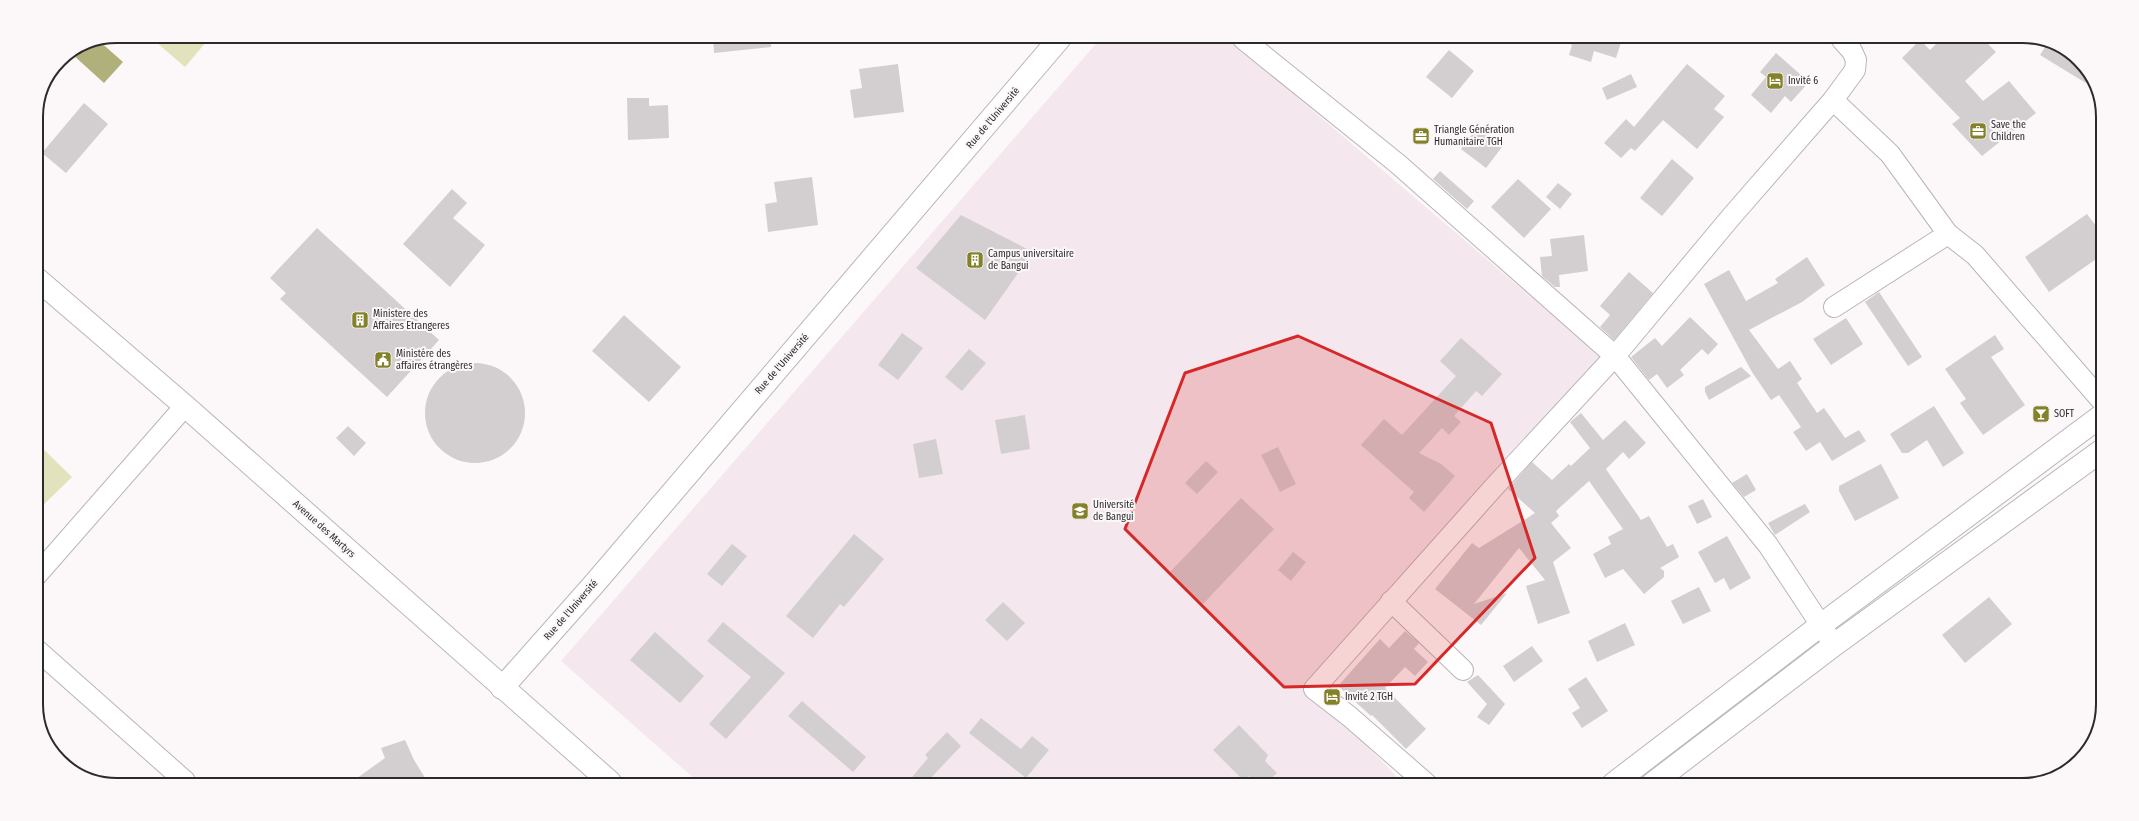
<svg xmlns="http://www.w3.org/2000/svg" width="2139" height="821" viewBox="0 0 2139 821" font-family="'Fira Sans Condensed',sans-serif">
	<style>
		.built { fill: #f4e8ee }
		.green { fill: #e2e3bc }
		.water { fill: #afb07a }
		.building { fill: #d3cfd1 }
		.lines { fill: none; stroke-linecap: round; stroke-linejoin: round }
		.street-casing { stroke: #bab5b8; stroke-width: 22 }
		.secondary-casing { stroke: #bab5b8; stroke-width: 24 }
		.primary-casing { stroke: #bab5b8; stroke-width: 24 }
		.street { stroke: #fff; stroke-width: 20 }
		.secondary { stroke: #fff; stroke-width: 22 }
		.primary { stroke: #fff; stroke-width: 22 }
		.marked { fill: #d62828; fill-opacity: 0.2; stroke: #d62828; stroke-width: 3; stroke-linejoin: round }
		.labels { text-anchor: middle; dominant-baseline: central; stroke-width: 4; stroke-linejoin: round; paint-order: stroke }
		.poi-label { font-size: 10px; fill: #2c2b2c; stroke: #fcf7f9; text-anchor: start }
		.street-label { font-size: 10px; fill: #2c2b2c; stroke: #fcf7f9 }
		.rim { fill: none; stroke: #2c2b2c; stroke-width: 2 }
	</style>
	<rect width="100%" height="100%" fill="#fcf7f9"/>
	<path class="built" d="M 1101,38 L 1229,39 L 1606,361 L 1308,685 L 1404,784 L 698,782 L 561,661 Z"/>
	<g class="green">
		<path d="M 149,36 L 211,36 L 185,67 Z"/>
		<path d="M 36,442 L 72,477 L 36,512 Z"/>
	</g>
	<path class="water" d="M 98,40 L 123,62 L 104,83 L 72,54 L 86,42 Z"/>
	<g class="building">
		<path d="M 713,37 L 771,37 L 771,47 L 714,53 Z"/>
		<path d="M 1566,39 L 1622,39 L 1616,58 L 1594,51 L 1591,62 L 1569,55 L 1572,45 L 1566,43 Z"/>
		<path d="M 1920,40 L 1930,50 L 1940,40 L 1984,40 L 1996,52 L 1965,81 L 1983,101 L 2009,81 L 2036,113 L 1982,156 L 1952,124 L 1960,118 L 1902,58 Z"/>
		<path d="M 2049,41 L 2086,68 L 2094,88 L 2040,55 Z"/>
		<path d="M 1449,50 L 1474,71 L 1452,98 L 1426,77 Z"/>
		<path d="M 1776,53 L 1809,82 L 1791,102 L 1785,96 L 1771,113 L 1751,95 L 1766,77 L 1760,72 Z"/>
		<path d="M 898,64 L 904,112 L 854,118 L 850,90 L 862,88 L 859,69 Z"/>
		<path d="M 1687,64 L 1725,96 L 1714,109 L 1724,117 L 1697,149 L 1663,120 L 1635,151 L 1631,148 L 1621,158 L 1604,143 L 1626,119 L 1634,127 Z"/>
		<path d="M 1631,74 L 1637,87 L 1607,100 L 1602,88 Z"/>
		<path d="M 627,98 L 649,98 L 649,106 L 668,105 L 669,138 L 628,140 Z"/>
		<path d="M 84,103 L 108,124 L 66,173 L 42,153 Z"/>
		<path d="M 1477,128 L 1502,147 L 1486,168 L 1461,149 Z"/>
		<path d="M 1672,159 L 1694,178 L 1662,216 L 1640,198 Z"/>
		<path d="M 1440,171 L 1474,201 L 1467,209 L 1433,179 Z"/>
		<path d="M 812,177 L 818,225 L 768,232 L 765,204 L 777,202 L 774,182 Z"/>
		<path d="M 1518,179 L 1551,209 L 1524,238 L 1491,207 Z"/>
		<path d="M 1558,183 L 1572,194 L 1560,209 L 1546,197 Z"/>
		<path d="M 452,189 L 467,203 L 453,218 L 485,245 L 450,287 L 403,244 Z"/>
		<path d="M 2087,214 L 2102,234 L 2102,255 L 2049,292 L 2025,257 Z"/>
		<path d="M 961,215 L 1033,252 L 985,320 L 916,268 Z"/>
		<path d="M 317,228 L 439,340 L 387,397 L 280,299 L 286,293 L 270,278 Z"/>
		<path d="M 1584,235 L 1588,271 L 1559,275 L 1560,287 L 1555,287 L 1542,276 L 1540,257 L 1552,256 L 1550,239 Z"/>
		<path d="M 1807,257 L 1825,285 L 1802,302 L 1749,330 L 1778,369 L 1790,361 L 1802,379 L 1797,383 L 1817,413 L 1824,408 L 1845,438 L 1859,430 L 1866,441 L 1832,461 L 1820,442 L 1806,451 L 1793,432 L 1801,427 L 1779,395 L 1771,400 L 1752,372 L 1704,284 L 1729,270 L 1746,301 L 1778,283 L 1775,279 Z"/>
		<path d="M 1629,272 L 1653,293 L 1614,340 L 1600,327 L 1610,315 L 1600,306 Z"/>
		<path d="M 1879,292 L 1922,357 L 1908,366 L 1865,302 Z"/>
		<path d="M 624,315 L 681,367 L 649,402 L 592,351 Z"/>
		<path d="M 1690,317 L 1718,344 L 1708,355 L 1702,349 L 1680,370 L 1684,375 L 1667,388 L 1657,374 L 1649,380 L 1631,357 L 1655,338 L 1662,346 Z"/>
		<path d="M 1846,318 L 1863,344 L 1831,365 L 1813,339 Z"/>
		<path d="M 902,333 L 923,348 L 898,380 L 878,365 Z"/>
		<path d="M 1995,335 L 2004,349 L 1991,357 L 2025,405 L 1983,435 L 1960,403 L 1966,399 L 1945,369 Z"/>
		<path d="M 1461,338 L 1502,374 L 1482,396 L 1476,391 L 1454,416 L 1461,422 L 1449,435 L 1442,428 L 1419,453 L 1441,464 L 1455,476 L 1424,512 L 1409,498 L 1414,492 L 1361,445 L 1384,419 L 1402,435 L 1456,376 L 1440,361 Z"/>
		<path d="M 969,349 L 986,363 L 962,391 L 945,377 Z"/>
		<circle cx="475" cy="413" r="50"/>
		<path d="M 1741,367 L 1751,376 L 1709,400 L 1705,392 L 1705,387 Z"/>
		<path d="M 1934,406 L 1964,453 L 1943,467 L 1927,440 L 1908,453 L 1902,453 L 1890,434 Z"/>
		<path d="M 1581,413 L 1603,440 L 1625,420 L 1646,443 L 1629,459 L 1623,452 L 1606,469 L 1641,520 L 1649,516 L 1667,547 L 1673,544 L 1679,557 L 1660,568 L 1664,571 L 1664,577 L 1644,594 L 1623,569 L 1605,578 L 1593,554 L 1611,544 L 1608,537 L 1623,529 L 1589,481 L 1556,511 L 1559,516 L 1551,523 L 1571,548 L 1553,562 L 1570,613 L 1538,624 L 1526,586 L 1545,580 L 1519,548 L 1474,604 L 1507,593 L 1481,625 L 1435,589 L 1472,543 L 1479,548 L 1535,513 L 1508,489 L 1532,462 L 1552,480 L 1569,464 L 1571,466 L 1590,448 L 1570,422 Z"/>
		<path d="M 1025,415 L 1030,449 L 1001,454 L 995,420 Z"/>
		<path d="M 348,426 L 366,443 L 354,456 L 336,438 Z"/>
		<path d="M 936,439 L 943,474 L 919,478 L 913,444 Z"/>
		<path d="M 1278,447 L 1296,484 L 1280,492 L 1261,455 Z"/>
		<path d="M 1206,461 L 1218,472 L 1197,494 L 1185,483 Z"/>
		<path d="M 1881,464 L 1899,498 L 1855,521 L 1839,491 L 1839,486 Z"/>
		<path d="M 1747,474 L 1756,490 L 1744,497 L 1732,483 Z"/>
		<path d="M 1241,498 L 1274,529 L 1203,604 L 1169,573 Z"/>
		<path d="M 1703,499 L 1712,517 L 1697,524 L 1688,506 Z"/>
		<path d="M 1805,504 L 1810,512 L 1775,535 L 1768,523 Z"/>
		<path d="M 854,534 L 884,559 L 844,607 L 840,604 L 813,638 L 786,616 Z"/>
		<path d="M 1727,536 L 1751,578 L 1730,590 L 1724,578 L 1715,583 L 1698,552 Z"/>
		<path d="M 732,544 L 747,556 L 722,586 L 707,574 Z"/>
		<path d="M 1293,552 L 1306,562 L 1291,581 L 1278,570 Z"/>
		<path d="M 1699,587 L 1711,611 L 1683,624 L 1671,601 Z"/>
		<path d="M 1989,597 L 2012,624 L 1965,663 L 1942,635 Z"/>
		<path d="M 1003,602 L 1025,623 L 1007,641 L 985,620 Z"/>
		<path d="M 723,622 L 785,673 L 726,739 L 709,724 L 751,677 L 707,641 Z"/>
		<path d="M 1625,623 L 1635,645 L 1597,662 L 1588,641 Z"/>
		<path d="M 1405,631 L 1419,643 L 1414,649 L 1428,662 L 1415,676 L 1405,667 L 1385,688 L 1426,729 L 1406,749 L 1372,715 L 1371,716 L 1338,686 L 1380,639 L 1389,648 Z"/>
		<path d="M 655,632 L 704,676 L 680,703 L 630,660 Z"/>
		<path d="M 1532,646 L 1543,661 L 1514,682 L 1503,666 Z"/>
		<path d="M 1478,675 L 1505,704 L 1489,725 L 1477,717 L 1487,704 L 1467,682 Z"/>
		<path d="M 1586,677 L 1608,711 L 1582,728 L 1572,713 L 1580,708 L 1568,689 Z"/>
		<path d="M 802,701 L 866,757 L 853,772 L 788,716 Z"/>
		<path d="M 981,718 L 1021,749 L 1032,736 L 1049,750 L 1026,778 L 969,733 Z"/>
		<path d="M 1239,725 L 1268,755 L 1265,761 L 1277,773 L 1266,783 L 1256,783 L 1249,776 L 1244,781 L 1213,750 Z"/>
		<path d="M 947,732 L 961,746 L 926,783 L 908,782 L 928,758 L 925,755 Z"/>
		<path d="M 405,740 L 414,760 L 427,781 L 353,781 L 385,758 L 381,748 Z"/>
	</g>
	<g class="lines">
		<defs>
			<g id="street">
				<path d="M 1243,39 L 1398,164 L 1615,356 L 1768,545 L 1834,645"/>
				<path d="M 1833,100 L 1890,154 L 1948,234 L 1975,255 L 2101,400"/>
				<path d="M 1834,307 L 1948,234"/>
				<path d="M 36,576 L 185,406"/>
				<path d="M 1391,601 L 1463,670"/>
				<path d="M 36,649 L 185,781"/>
				<path d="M 1427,784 L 1349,716 L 1314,689 L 1494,487 L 1615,356 L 1731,217 L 1833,100 L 1855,70 L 1856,60 L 1852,51 L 1842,40"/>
			</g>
			<g id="secondary">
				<path d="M 502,688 L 595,583 L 1060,38"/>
				<path d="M 1613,784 L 1821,625 L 2101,416"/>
				<path d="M 1652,784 L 1834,645 L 2101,451"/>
			</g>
			<path id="primary" d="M 36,278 L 185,406 L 610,782"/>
		</defs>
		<use href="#street" class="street-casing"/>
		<use href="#secondary" class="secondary-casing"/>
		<use href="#primary" class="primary-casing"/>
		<use href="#street" class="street"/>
		<use href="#secondary" class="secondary"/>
		<use href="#primary" class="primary"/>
	</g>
	<path class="marked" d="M 1298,336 L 1491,423 L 1535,558 L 1415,684 L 1284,687 L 1125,529 L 1185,373 Z"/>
	<defs>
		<symbol id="hotel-square" viewBox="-11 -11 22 22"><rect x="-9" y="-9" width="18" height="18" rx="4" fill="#83822b" stroke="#fcf7f9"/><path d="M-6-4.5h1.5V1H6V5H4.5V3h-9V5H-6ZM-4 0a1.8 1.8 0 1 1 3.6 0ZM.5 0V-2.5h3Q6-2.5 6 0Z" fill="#fff"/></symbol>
		<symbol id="office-square" viewBox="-11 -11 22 22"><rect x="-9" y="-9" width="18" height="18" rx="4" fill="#83822b" stroke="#fcf7f9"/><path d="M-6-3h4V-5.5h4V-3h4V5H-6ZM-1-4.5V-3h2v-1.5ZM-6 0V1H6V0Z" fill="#fff"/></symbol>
		<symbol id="building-square" viewBox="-11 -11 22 22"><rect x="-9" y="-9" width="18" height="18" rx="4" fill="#83822b" stroke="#fcf7f9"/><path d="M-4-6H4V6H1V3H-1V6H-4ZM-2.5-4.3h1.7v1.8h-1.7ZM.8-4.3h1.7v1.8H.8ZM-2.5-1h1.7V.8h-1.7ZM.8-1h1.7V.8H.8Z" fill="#fff"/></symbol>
		<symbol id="civic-square" viewBox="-11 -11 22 22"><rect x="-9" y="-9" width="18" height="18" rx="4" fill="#83822b" stroke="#fcf7f9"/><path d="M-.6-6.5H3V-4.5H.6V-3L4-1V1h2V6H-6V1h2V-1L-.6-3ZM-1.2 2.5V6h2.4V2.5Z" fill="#fff"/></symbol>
		<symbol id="bar-square" viewBox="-11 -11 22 22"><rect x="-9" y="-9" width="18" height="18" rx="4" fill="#83822b" stroke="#fcf7f9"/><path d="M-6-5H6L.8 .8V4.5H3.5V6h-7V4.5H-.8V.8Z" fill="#fff"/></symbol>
		<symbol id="university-square" viewBox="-11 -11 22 22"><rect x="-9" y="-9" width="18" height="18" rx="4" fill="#83822b" stroke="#fcf7f9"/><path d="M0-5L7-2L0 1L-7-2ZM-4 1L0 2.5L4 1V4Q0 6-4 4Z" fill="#fff"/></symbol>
	</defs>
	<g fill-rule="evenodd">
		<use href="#hotel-square" x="1765" y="71" width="20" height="20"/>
		<use href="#office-square" x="1968" y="121" width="20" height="20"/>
		<use href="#office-square" x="1411" y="126" width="20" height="20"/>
		<use href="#building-square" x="965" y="250" width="20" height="20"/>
		<use href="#building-square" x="350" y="310" width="20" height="20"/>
		<use href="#civic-square" x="373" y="350" width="20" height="20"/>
		<use href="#bar-square" x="2031" y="404" width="20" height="20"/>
		<use href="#university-square" x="1070" y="501" width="20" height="20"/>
		<use href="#hotel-square" x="1322" y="687" width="20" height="20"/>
	</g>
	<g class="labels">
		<g class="poi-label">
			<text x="1788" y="81">Invité 6</text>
			<text x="1991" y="125">Save the<tspan x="1991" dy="12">Children</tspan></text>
			<text x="1434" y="130">Triangle Génération<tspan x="1434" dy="12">Humanitaire TGH</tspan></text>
			<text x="988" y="254">Campus universitaire<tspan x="988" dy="12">de Bangui</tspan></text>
			<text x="373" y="314">Ministere des<tspan x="373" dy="12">Affaires Etrangeres</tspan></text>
			<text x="396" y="354">Ministére des<tspan x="396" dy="12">affaires étrangères</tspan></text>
			<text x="2054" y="414">SOFT</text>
			<text x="1093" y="505">Université<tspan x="1093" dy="12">de Bangui</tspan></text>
			<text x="1345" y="697">Invité 2 TGH</text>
		</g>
		<g class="street-label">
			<text transform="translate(993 118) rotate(-50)">Rue de l'Université</text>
			<text transform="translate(782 364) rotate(-49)">Rue de l'Université</text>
			<text transform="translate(324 529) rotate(42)">Avenue des Martyrs</text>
			<text transform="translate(571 610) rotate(-49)">Rue de l'Université</text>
		</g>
	</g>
	<path d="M0 0H2139V821H0ZM117 43H2022A74 74 0 0 1 2096 117V704A74 74 0 0 1 2022 778H117A74 74 0 0 1 43 704V117A74 74 0 0 1 117 43Z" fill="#fcf7f9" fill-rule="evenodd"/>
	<path class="rim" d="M117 43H2022A74 74 0 0 1 2096 117V704A74 74 0 0 1 2022 778H117A74 74 0 0 1 43 704V117A74 74 0 0 1 117 43Z"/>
</svg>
